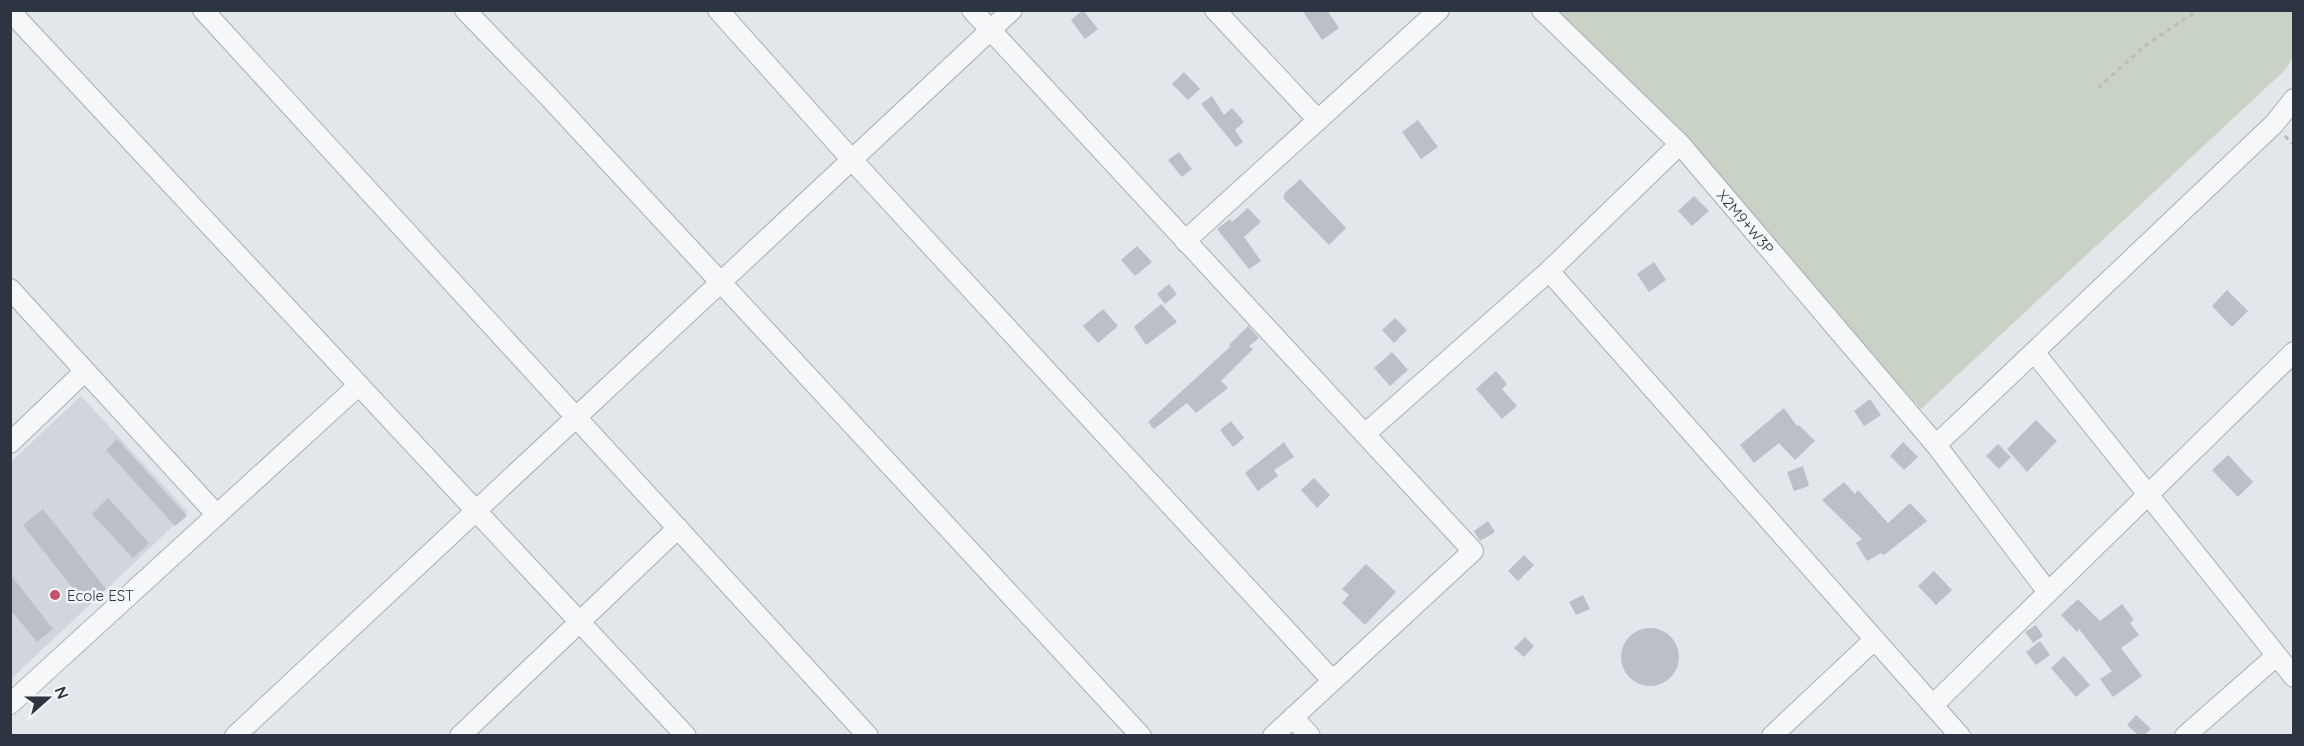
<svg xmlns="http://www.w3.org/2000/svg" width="2304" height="746" viewBox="0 0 2304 746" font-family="Quicksand,sans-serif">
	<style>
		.built { fill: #d1d5dc }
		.green { fill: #c9d3c5 }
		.building { fill: #bac0c6 }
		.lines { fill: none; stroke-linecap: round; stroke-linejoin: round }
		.street-casing { stroke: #a8adb4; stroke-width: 22 }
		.path { stroke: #b9bdc1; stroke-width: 3; stroke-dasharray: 4.5 4.5; stroke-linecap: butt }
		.street { stroke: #f5f7f8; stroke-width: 20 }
		.poi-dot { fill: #c45269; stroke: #f2f5f7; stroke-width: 2 }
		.labels { text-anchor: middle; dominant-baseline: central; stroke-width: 5; stroke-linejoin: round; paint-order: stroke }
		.street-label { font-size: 15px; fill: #2c3541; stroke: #f2f5f7 }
		.poi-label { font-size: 15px; fill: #2c3541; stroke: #f2f5f7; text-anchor: start }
	</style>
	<rect width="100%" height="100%" fill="#e3e6ea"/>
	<path class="built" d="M 81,396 L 188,512 L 11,679 L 11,462 Z"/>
	<path class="green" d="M 1559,11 L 2293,11 L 2293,57 L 2285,70 L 1921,409 Z"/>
	<g class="building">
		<path d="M 1083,10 L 1098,29 L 1085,39 L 1071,20 Z"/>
		<path d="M 1302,10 L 1327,10 L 1339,28 L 1322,40 Z"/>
		<path d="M 1184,72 L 1200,89 L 1188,100 L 1172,84 Z"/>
		<path d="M 1212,96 L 1224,115 L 1232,108 L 1244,122 L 1235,130 L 1243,142 L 1236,147 L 1201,104 Z"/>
		<path d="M 1418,120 L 1438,147 L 1421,159 L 1402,132 Z"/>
		<path d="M 1179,152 L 1192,169 L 1182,177 L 1168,160 Z"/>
		<path d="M 1300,179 L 1346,228 L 1329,245 L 1284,199 L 1284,194 Z"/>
		<path d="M 1694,196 L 1709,211 L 1692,226 L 1678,211 Z"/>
		<path d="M 1248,208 L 1261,222 L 1244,237 L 1261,261 L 1249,269 L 1217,229 L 1230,219 L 1232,222 Z"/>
		<path d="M 1137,246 L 1152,262 L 1135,276 L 1121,260 Z"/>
		<path d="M 1654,262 L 1666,280 L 1649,292 L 1637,274 Z"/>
		<path d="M 1169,284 L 1177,294 L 1165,304 L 1157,294 Z"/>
		<path d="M 2227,290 L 2248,311 L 2232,327 L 2212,306 Z"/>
		<path d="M 1161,304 L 1177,322 L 1146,345 L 1134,327 Z"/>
		<path d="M 1103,309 L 1118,326 L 1098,343 L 1083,326 Z"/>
		<path d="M 1395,318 L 1407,330 L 1394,343 L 1382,330 Z"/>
		<path d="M 1248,326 L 1259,338 L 1249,346 L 1253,349 L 1221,381 L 1228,388 L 1196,413 L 1187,403 L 1154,429 L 1148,422 L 1231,346 L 1229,345 Z"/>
		<path d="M 1392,352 L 1408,370 L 1390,386 L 1374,368 Z"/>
		<path d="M 1496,371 L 1507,384 L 1502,389 L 1517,406 L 1502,419 L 1476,389 Z"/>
		<path d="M 1870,399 L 1881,415 L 1864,426 L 1854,411 Z"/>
		<path d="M 1784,408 L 1797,426 L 1799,425 L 1815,441 L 1795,460 L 1779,443 L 1754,463 L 1740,445 Z"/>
		<path d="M 2036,420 L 2057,441 L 2027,472 L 2007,449 Z"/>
		<path d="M 1231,421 L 1244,438 L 1233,447 L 1220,430 Z"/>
		<path d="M 117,439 L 187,516 L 175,526 L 106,450 Z"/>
		<path d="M 1284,442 L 1294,457 L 1274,470 L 1278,476 L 1258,491 L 1245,473 Z"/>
		<path d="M 1903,442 L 1918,457 L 1904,470 L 1890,456 Z"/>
		<path d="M 1998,444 L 2011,457 L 1999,469 L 1986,456 Z"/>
		<path d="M 2228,455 L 2253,482 L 2238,497 L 2212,470 Z"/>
		<path d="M 1803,466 L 1809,486 L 1794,491 L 1787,472 Z"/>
		<path d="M 1314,478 L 1330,495 L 1317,508 L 1301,490 Z"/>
		<path d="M 1844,482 L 1855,494 L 1858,490 L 1888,523 L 1910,503 L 1927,521 L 1884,555 L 1881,553 L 1867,561 L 1856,543 L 1862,539 L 1822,500 Z"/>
		<path d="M 108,498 L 149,543 L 133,558 L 92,514 Z"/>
		<path d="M 43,509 L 106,589 L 86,605 L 23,525 Z"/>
		<path d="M 1488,521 L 1495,532 L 1480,541 L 1474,531 Z"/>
		<path d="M 1524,555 L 1534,565 L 1518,581 L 1508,571 Z"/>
		<path d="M 1366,564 L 1396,592 L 1365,625 L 1342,603 L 1349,595 L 1342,589 Z"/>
		<path d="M 1934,571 L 1952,590 L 1936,605 L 1918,586 Z"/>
		<path d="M 10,574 L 53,629 L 37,642 L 10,609 Z"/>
		<path d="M 1583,595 L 1590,609 L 1576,615 L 1569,602 Z"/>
		<path d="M 2078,599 L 2100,621 L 2122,604 L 2134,620 L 2130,623 L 2139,635 L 2121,648 L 2142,676 L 2113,697 L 2100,679 L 2112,671 L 2079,629 L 2077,632 L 2061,615 Z"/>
		<path d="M 2036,625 L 2043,636 L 2033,643 L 2025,632 Z"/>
		<circle cx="1650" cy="657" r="29"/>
		<path d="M 1525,637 L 1534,646 L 1524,657 L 1514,648 Z"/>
		<path d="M 2040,641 L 2050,655 L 2036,665 L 2026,652 Z"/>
		<path d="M 2064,656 L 2090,685 L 2076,697 L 2051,668 Z"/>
		<path d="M 2136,715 L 2151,729 L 2144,735 L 2138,735 L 2127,725 Z"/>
	</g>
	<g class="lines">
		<defs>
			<g id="street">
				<path d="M 203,10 L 868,736"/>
				<path d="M 465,10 L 549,97 L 1141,736"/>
				<path d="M 718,10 L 852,160 L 1332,680"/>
				<path d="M 972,10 L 1473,551 L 1273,736"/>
				<path d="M 1215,10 L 1318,120"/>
				<path id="s1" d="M 1542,10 L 1680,144 L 1936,445"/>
				<path d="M 10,11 L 686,736"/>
				<path d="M 1185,241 L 1439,10"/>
				<path d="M 1549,271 L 1960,736"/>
				<path d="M 10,289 L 217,515"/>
				<path d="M 2034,352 L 2294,677"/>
				<path d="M 1365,434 L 1549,271 L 1680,144"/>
				<path d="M 10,443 L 84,372"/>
				<path d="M 2048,592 L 1936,445 L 2274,124 L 2294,99"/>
				<path d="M 10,704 L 359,385"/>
				<path d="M 1933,705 L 2294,352"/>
				<path d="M 1293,717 L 1310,736"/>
				<path d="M 235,736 L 1012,10"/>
				<path d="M 460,736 L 678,528"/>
				<path d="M 1772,736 L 1874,640"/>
				<path d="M 2185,736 L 2275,657"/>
			</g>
		</defs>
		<use href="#street" class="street-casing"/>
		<g class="path">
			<path d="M 2098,88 L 2146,45 L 2198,10"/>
			<path d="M 2285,136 L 2294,145"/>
		</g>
		<use href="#street" class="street"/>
	</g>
	<circle class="poi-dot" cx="55" cy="595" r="6"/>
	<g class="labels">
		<g class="street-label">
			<text stroke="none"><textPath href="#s1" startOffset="294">X2M9+W3P</textPath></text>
		</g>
		<g class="poi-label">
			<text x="67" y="595">Ecole EST</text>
		</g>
	</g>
	<rect width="2304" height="746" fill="none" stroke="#2c3541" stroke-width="24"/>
	<g transform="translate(48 698) rotate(69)" stroke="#f2f5f7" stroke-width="4.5" paint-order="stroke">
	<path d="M0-4.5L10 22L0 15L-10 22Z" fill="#2c3541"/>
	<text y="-9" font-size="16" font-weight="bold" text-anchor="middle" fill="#2c3541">N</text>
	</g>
</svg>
